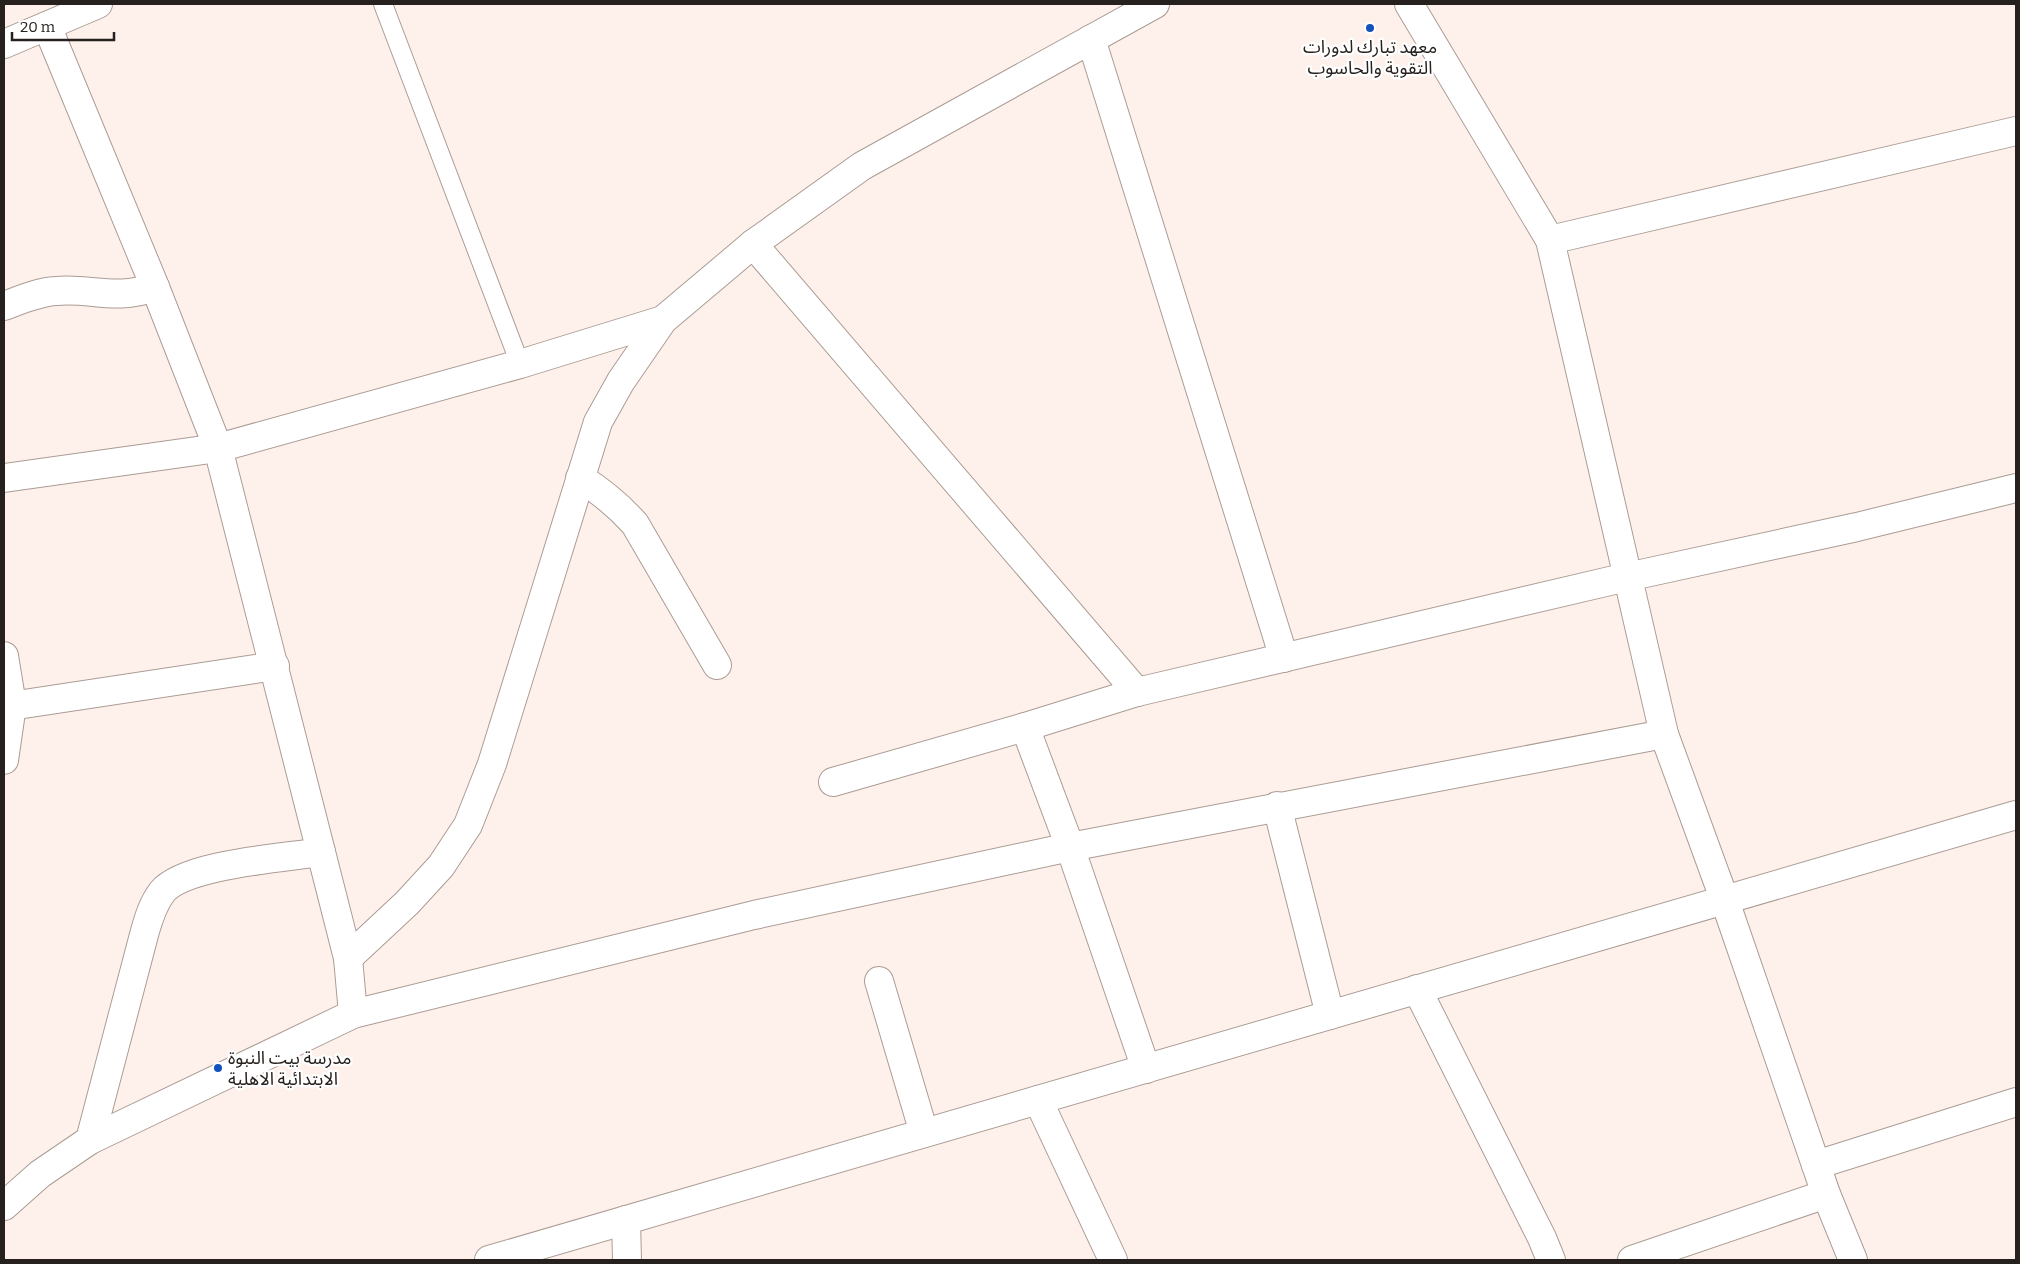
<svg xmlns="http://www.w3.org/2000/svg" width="2020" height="1264" viewBox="0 0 2020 1264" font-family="Bitter,'Noto Sans Arabic',serif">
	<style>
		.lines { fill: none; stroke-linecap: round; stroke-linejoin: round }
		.lane-casing { stroke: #ab9c95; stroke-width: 20 }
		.street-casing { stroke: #ab9c95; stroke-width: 30 }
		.primary-casing { stroke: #ab9c95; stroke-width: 30 }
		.lane { stroke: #fff; stroke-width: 18 }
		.street { stroke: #fff; stroke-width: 28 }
		.primary { stroke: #fff; stroke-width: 28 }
		.poi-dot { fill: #1252bd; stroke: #fff; stroke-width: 2 }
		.labels { text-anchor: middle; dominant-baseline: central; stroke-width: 4.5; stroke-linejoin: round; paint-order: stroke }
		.poi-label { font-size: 18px; fill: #26211e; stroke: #fff }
	</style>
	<rect width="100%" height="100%" fill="#fef1eb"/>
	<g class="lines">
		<defs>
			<path id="lane" d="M 383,4 L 520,364"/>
			<g id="street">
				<path d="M 1409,4 L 1550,240 L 1664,734 L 1725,901 L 1826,1194 L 1853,1260"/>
				<path d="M 47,26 L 155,287 L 218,448 L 348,958 L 353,1014"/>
				<path d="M 1091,39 L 1284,658"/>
				<path d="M 1550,240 L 2016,131"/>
				<path d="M 753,244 L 1137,692"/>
				<path d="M 4,306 C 20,300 38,292 56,291 C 94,288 114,301 155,287"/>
				<path d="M 4,478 L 218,448 L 520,364 L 663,320"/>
				<path d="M 580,478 C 601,491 618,505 635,524 L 717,665"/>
				<path d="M 4,656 L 12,705 L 4,760"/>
				<path d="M 4,707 L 275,666"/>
				<path d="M 1025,727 L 1070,847 L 1146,1069"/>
				<path d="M 833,782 L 1025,727 L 1137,692 L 1627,577 L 1857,527 L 2016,488"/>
				<path d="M 1277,806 L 1330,1015"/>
				<path d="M 348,958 L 407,903 L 441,866 L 468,825 L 492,764 L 598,422 L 621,381 L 663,320 L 753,244 L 862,166 L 1155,4"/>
				<path d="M 879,981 L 924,1133"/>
				<path d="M 1417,989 L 1542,1238 L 1551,1260"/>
				<path d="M 1038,1100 L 1113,1260"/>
				<path d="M 90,1140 L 145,931 C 149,917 153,904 162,892 C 185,864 284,858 321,852"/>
				<path d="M 1816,1165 L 2016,1102"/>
				<path d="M 4,1206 L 40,1174 L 90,1140 L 353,1014 L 754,915 L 1070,847 L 1664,734"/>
				<path d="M 626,1220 L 627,1260"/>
				<path d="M 489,1260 L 2016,815"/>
				<path d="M 1632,1260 L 1826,1194"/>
			</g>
			<path id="primary" d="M 4,44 L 98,4"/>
		</defs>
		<use href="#lane" class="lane-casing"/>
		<use href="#street" class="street-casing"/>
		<use href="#primary" class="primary-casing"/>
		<use href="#lane" class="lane"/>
		<use href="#street" class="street"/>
		<use href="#primary" class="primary"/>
	</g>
	<g class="poi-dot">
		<circle cx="1370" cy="28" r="5"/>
		<circle cx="218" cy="1068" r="5"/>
	</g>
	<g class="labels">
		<g class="poi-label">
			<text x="1370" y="47">معهد تبارك لدورات<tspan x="1370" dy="21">التقوية والحاسوب</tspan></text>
			<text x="228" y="1058" text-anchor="start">مدرسة بيت النبوة<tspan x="228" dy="21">الابتدائية الاهلية</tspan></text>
		</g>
	</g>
	<rect width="2020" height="1264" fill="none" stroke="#26211e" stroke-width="10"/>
	<path d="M12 32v8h102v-8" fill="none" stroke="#26211e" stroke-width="2.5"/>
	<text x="20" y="32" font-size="15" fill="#26211e" stroke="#ffffff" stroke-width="4" paint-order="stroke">20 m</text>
</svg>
